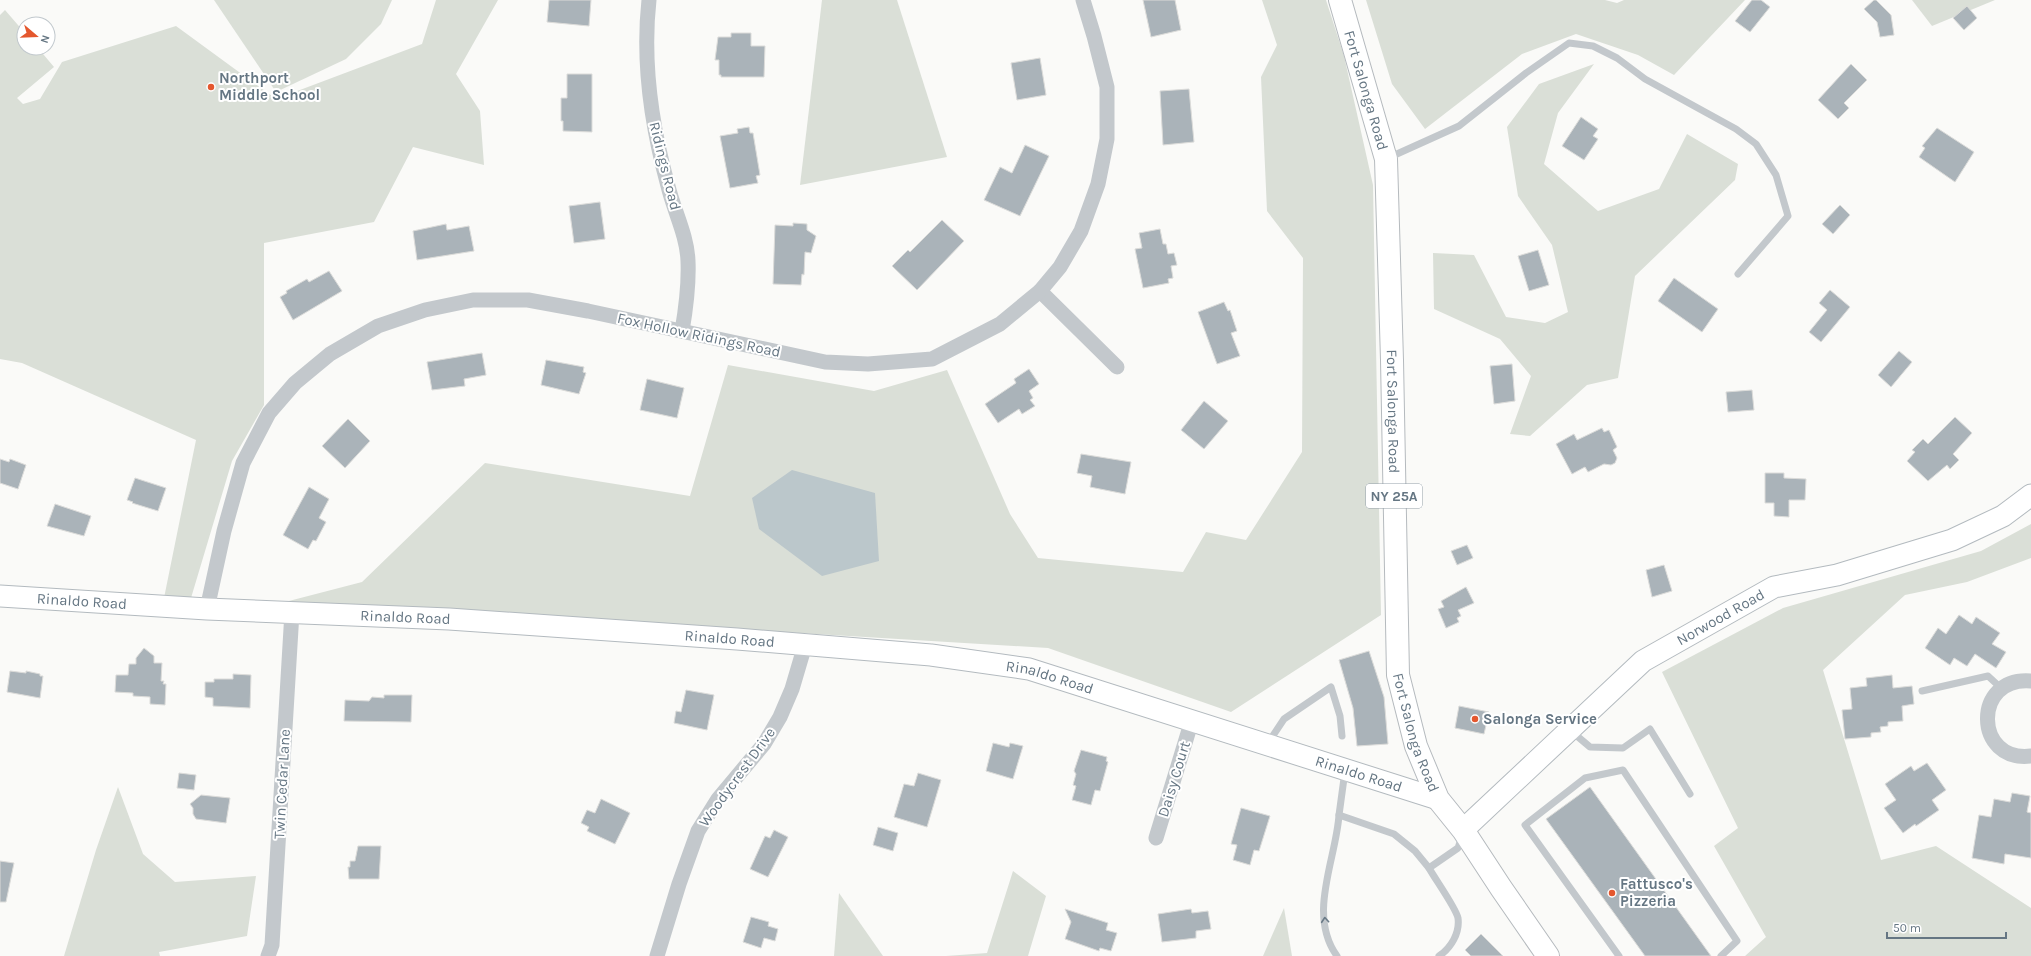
<svg xmlns="http://www.w3.org/2000/svg" width="2031" height="956" viewBox="0 0 2031 956" font-family="Karla,sans-serif">
	<style>
		.green { fill: #dadfd7 }
		.water { fill: #bbc7cb }
		.building { fill: #aab3b9; stroke: #dcdcda }
		.lines { fill: none; stroke-linecap: round; stroke-linejoin: round }
		.secondary-casing { stroke: #b3babf; stroke-width: 23 }
		.primary-casing { stroke: #b5babe; stroke-width: 24 }
		.lane { stroke: #c3c8cc; stroke-width: 7 }
		.street { stroke: #c3c8cc; stroke-width: 15 }
		.secondary { stroke: #fff; stroke-width: 21 }
		.primary { stroke: #fff; stroke-width: 22 }
		.oneway { stroke: #6a7a87 }
		.poi-dot { fill: #e4572e; stroke: #fff; stroke-width: 1.5 }
		.labels { text-anchor: middle; dominant-baseline: central; stroke-width: 4; stroke-linejoin: round; paint-order: stroke }
		.shield { fill: #fff; stroke: #939fa8; stroke-width: 1 }
		.shield-label { font-size: 14px; font-weight: bold; fill: #657683 }
		.poi-label { font-size: 15px; font-weight: bold; fill: #657683; stroke: #fff; text-anchor: start }
		.street-label { font-size: 15px; fill: #657683; stroke: #fff }
	</style>
	<rect width="100%" height="100%" fill="#fafaf8"/>
	<g class="green">
		<path d="M 214,0 L 392,0 L 381,24 L 346,59 L 276,92 Z"/>
		<path d="M 436,0 L 498,0 L 456,74 L 480,111 L 484,165 L 413,147 L 374,222 L 264,243 L 264,405 L 232,461 L 191,598 L 164,598 L 196,440 L 22,363 L 0,359 L 0,15 L 5,10 L 24,32 L 24,48 L 38,48 L 54,67 L 17,98 L 23,104 L 40,99 L 62,62 L 176,26 L 276,99 L 422,44 Z"/>
		<path d="M 822,0 L 897,0 L 947,157 L 800,185 Z"/>
		<path d="M 1262,0 L 1326,0 L 1344,56 L 1373,185 L 1381,615 L 1231,712 L 1048,648 L 285,602 L 362,582 L 485,463 L 690,496 L 728,365 L 874,391 L 947,370 L 1010,514 L 1038,558 L 1183,572 L 1206,532 L 1246,540 L 1302,452 L 1303,258 L 1267,211 L 1261,77 L 1277,45 Z"/>
		<path d="M 1366,0 L 1605,0 L 1617,3 L 1624,0 L 1745,0 L 1674,75 L 1638,55 L 1576,34 L 1522,54 L 1425,129 L 1392,84 Z"/>
		<path d="M 1912,0 L 1995,0 L 1932,26 Z"/>
		<path d="M 1594,64 L 1558,113 L 1544,164 L 1598,211 L 1659,189 L 1687,134 L 1738,164 L 1735,180 L 1635,276 L 1618,378 L 1587,385 L 1530,436 L 1510,434 L 1531,376 L 1500,339 L 1434,309 L 1433,253 L 1474,255 L 1506,317 L 1545,323 L 1568,312 L 1552,245 L 1518,196 L 1507,127 L 1539,84 Z"/>
		<path d="M 2031,524 L 2031,558 L 1967,582 L 1905,595 L 1823,670 L 1881,860 L 1936,846 L 2031,908 L 2031,956 L 1745,956 L 1766,937 L 1714,846 L 1738,828 L 1662,672 L 1783,608 L 1981,551 Z"/>
		<path d="M 118,787 L 143,854 L 175,882 L 256,876 L 247,936 L 159,952 L 160,956 L 64,956 L 96,850 Z"/>
		<path d="M 1013,871 L 1046,896 L 1028,956 L 946,956 L 987,953 Z"/>
		<path d="M 839,893 L 883,956 L 834,956 Z"/>
		<path d="M 1284,908 L 1292,956 L 1263,956 Z"/>
	</g>
	<path class="water" d="M 792,470 L 875,493 L 879,561 L 822,576 L 759,529 L 752,498 Z"/>
	<g class="building">
		<path d="M 549,0 L 591,0 L 589,26 L 547,22 Z"/>
		<path d="M 1143,0 L 1175,0 L 1181,30 L 1151,37 Z"/>
		<path d="M 1752,0 L 1761,0 L 1770,7 L 1750,32 L 1735,21 Z"/>
		<path d="M 1874,0 L 1876,0 L 1891,15 L 1894,35 L 1880,37 L 1877,22 L 1864,9 Z"/>
		<path d="M 1967,6 L 1977,18 L 1964,30 L 1953,18 Z"/>
		<path d="M 731,33 L 751,33 L 751,46 L 765,46 L 764,77 L 721,77 L 721,75 L 719,75 L 719,60 L 715,60 L 718,37 L 731,37 Z"/>
		<path d="M 1040,58 L 1046,95 L 1017,100 L 1011,63 Z"/>
		<path d="M 1851,64 L 1867,80 L 1844,103 L 1849,108 L 1838,119 L 1818,100 Z"/>
		<path d="M 567,74 L 592,74 L 592,132 L 563,131 L 563,121 L 561,121 L 561,98 L 567,98 Z"/>
		<path d="M 1189,89 L 1194,142 L 1163,145 L 1160,91 Z"/>
		<path d="M 1581,117 L 1598,129 L 1593,136 L 1598,139 L 1584,160 L 1562,146 Z"/>
		<path d="M 749,127 L 750,133 L 753,133 L 760,175 L 756,176 L 758,183 L 730,188 L 720,136 L 738,133 L 737,129 Z"/>
		<path d="M 1937,128 L 1974,152 L 1955,182 L 1919,157 L 1925,148 L 1922,146 Z"/>
		<path d="M 1025,145 L 1049,156 L 1020,216 L 984,200 L 1000,167 L 1012,173 Z"/>
		<path d="M 600,202 L 605,239 L 574,243 L 569,206 Z"/>
		<path d="M 1840,205 L 1850,215 L 1833,234 L 1822,224 Z"/>
		<path d="M 942,220 L 964,241 L 917,290 L 892,266 L 908,250 L 910,252 Z"/>
		<path d="M 793,223 L 807,224 L 807,230 L 816,236 L 811,253 L 805,252 L 804,275 L 802,274 L 801,285 L 773,284 L 775,225 L 793,226 Z"/>
		<path d="M 446,224 L 447,230 L 469,226 L 474,251 L 417,260 L 413,231 Z"/>
		<path d="M 1160,229 L 1163,244 L 1166,244 L 1168,254 L 1174,253 L 1177,265 L 1171,266 L 1173,278 L 1168,279 L 1169,283 L 1143,288 L 1135,249 L 1142,248 L 1139,233 Z"/>
		<path d="M 1538,250 L 1549,285 L 1529,291 L 1518,256 Z"/>
		<path d="M 329,271 L 342,291 L 293,320 L 280,297 L 287,293 L 286,291 L 307,279 L 309,282 Z"/>
		<path d="M 1674,278 L 1718,309 L 1702,332 L 1658,301 Z"/>
		<path d="M 1830,290 L 1850,307 L 1821,342 L 1809,332 L 1827,310 L 1819,303 Z"/>
		<path d="M 1224,302 L 1228,311 L 1230,310 L 1237,331 L 1231,333 L 1240,356 L 1217,364 L 1198,312 Z"/>
		<path d="M 1899,351 L 1912,362 L 1891,387 L 1878,375 Z"/>
		<path d="M 482,353 L 486,375 L 464,379 L 465,386 L 432,390 L 427,362 Z"/>
		<path d="M 546,360 L 584,367 L 583,372 L 586,373 L 579,394 L 541,385 Z"/>
		<path d="M 1512,364 L 1515,401 L 1494,404 L 1490,366 Z"/>
		<path d="M 1029,369 L 1039,384 L 1029,391 L 1033,398 L 1030,400 L 1035,406 L 1022,414 L 1019,409 L 998,423 L 985,404 L 1016,383 L 1014,379 Z"/>
		<path d="M 647,379 L 684,388 L 677,418 L 640,410 Z"/>
		<path d="M 1752,390 L 1754,410 L 1728,412 L 1726,392 Z"/>
		<path d="M 1204,401 L 1228,421 L 1204,449 L 1181,430 Z"/>
		<path d="M 1955,417 L 1972,433 L 1953,454 L 1959,460 L 1950,469 L 1947,465 L 1928,481 L 1907,461 L 1915,452 L 1912,450 L 1923,439 L 1928,444 Z"/>
		<path d="M 348,419 L 370,441 L 345,468 L 322,446 Z"/>
		<path d="M 1602,428 L 1604,432 L 1609,430 L 1617,447 L 1613,450 L 1617,458 L 1615,463 L 1611,465 L 1604,464 L 1588,472 L 1585,467 L 1572,474 L 1556,444 L 1574,434 L 1577,440 Z"/>
		<path d="M 1081,454 L 1131,462 L 1125,494 L 1090,487 L 1092,476 L 1077,473 Z"/>
		<path d="M 0,459 L 9,462 L 10,459 L 26,465 L 18,489 L 0,483 Z"/>
		<path d="M 1765,473 L 1784,473 L 1784,478 L 1806,479 L 1805,500 L 1789,500 L 1789,517 L 1774,516 L 1774,503 L 1765,503 Z"/>
		<path d="M 135,478 L 166,488 L 158,511 L 132,503 L 133,502 L 127,500 Z"/>
		<path d="M 309,487 L 329,499 L 319,518 L 326,522 L 316,541 L 313,540 L 308,549 L 283,535 Z"/>
		<path d="M 55,504 L 91,516 L 84,536 L 47,526 Z"/>
		<path d="M 1467,545 L 1473,558 L 1457,565 L 1451,551 Z"/>
		<path d="M 1664,565 L 1672,591 L 1652,597 L 1646,570 Z"/>
		<path d="M 1466,587 L 1474,603 L 1458,610 L 1461,616 L 1457,618 L 1459,622 L 1446,628 L 1438,609 L 1444,607 L 1441,601 Z"/>
		<path d="M 1959,615 L 1972,624 L 1976,617 L 2000,633 L 1992,644 L 2006,652 L 1996,668 L 1975,654 L 1967,666 L 1954,658 L 1950,665 L 1925,648 L 1938,628 L 1946,634 Z"/>
		<path d="M 144,648 L 154,656 L 154,663 L 162,663 L 161,681 L 164,681 L 163,684 L 166,684 L 165,705 L 150,704 L 150,697 L 133,696 L 133,693 L 115,692 L 116,675 L 128,675 L 129,664 L 136,664 L 136,658 Z"/>
		<path d="M 1369,651 L 1384,697 L 1388,744 L 1357,746 L 1353,708 L 1339,660 Z"/>
		<path d="M 10,671 L 26,673 L 26,671 L 40,674 L 40,676 L 43,676 L 40,698 L 7,692 Z"/>
		<path d="M 233,674 L 251,675 L 250,708 L 213,706 L 213,698 L 205,697 L 205,682 L 214,682 L 214,679 L 233,679 Z"/>
		<path d="M 1892,675 L 1893,688 L 1912,686 L 1914,704 L 1902,706 L 1903,721 L 1888,722 L 1888,726 L 1880,727 L 1881,732 L 1871,733 L 1871,737 L 1845,739 L 1842,710 L 1852,709 L 1850,688 L 1867,686 L 1866,678 Z"/>
		<path d="M 686,690 L 714,695 L 707,730 L 674,723 L 676,711 L 681,712 Z"/>
		<path d="M 384,695 L 412,695 L 411,722 L 344,721 L 345,700 L 369,701 L 372,697 L 384,698 Z"/>
		<path d="M 1459,706 L 1489,712 L 1484,734 L 1455,728 Z"/>
		<path d="M 993,743 L 1009,747 L 1010,743 L 1023,746 L 1013,779 L 986,771 Z"/>
		<path d="M 1081,750 L 1107,757 L 1106,761 L 1108,762 L 1100,791 L 1095,790 L 1091,805 L 1072,800 L 1076,786 L 1073,785 L 1076,774 L 1074,771 Z"/>
		<path d="M 1927,763 L 1946,790 L 1932,800 L 1939,810 L 1916,826 L 1915,824 L 1903,833 L 1884,808 L 1896,800 L 1885,784 L 1911,766 L 1914,771 Z"/>
		<path d="M 179,773 L 196,775 L 194,790 L 177,788 Z"/>
		<path d="M 918,773 L 941,780 L 927,827 L 894,817 L 904,784 L 914,786 Z"/>
		<path d="M 1590,787 L 1711,956 L 1645,956 L 1546,819 Z"/>
		<path d="M 2012,793 L 2030,796 L 2027,812 L 2031,813 L 2031,858 L 2005,854 L 2004,864 L 1972,858 L 1979,815 L 1991,817 L 1994,799 L 2010,802 Z"/>
		<path d="M 201,795 L 230,798 L 226,823 L 196,819 L 193,814 L 193,808 L 190,804 Z"/>
		<path d="M 601,799 L 630,813 L 615,844 L 587,831 L 589,827 L 581,823 L 587,810 L 595,813 Z"/>
		<path d="M 1241,808 L 1270,816 L 1259,851 L 1254,850 L 1250,865 L 1233,860 L 1237,845 L 1231,844 Z"/>
		<path d="M 878,827 L 898,833 L 893,851 L 873,845 Z"/>
		<path d="M 774,830 L 788,837 L 768,877 L 750,869 L 765,836 L 770,838 Z"/>
		<path d="M 358,846 L 381,846 L 379,879 L 349,879 L 348,867 L 350,867 L 350,861 L 355,861 Z"/>
		<path d="M 0,861 L 14,863 L 6,902 L 0,902 Z"/>
		<path d="M 1065,909 L 1108,923 L 1106,930 L 1117,933 L 1111,951 L 1100,948 L 1099,951 L 1065,939 L 1071,922 Z"/>
		<path d="M 1191,909 L 1192,913 L 1208,911 L 1211,929 L 1196,931 L 1196,938 L 1162,942 L 1158,914 Z"/>
		<path d="M 751,917 L 769,922 L 768,926 L 778,929 L 775,941 L 764,938 L 761,948 L 743,942 Z"/>
		<path d="M 1481,934 L 1503,956 L 1471,956 L 1465,950 Z"/>
	</g>
	<g class="lines">
		<defs>
			<g id="secondary">
				<path id="s1" d="M 0,596 L 207,609 L 449,619 L 737,639 L 931,655 L 1029,669 L 1438,799"/>
				<path id="s2" d="M 1463,830 L 1643,661 L 1774,587 L 1837,575 L 1952,540 L 2003,516 L 2031,495"/>
			</g>
			<g id="primary">
				<path id="s3" d="M 1340,0 L 1386,159 L 1392,360 L 1398,675 L 1416,746 L 1438,799 L 1463,830 L 1501,888 L 1548,956"/>
			</g>
		</defs>
		<use href="#secondary" class="secondary-casing"/>
		<use href="#primary" class="primary-casing"/>
		<g class="lane">
			<path d="M 1388,158 L 1459,126 L 1526,73 L 1569,43 L 1593,46 L 1617,58 L 1645,79 L 1736,129 L 1756,144 L 1776,175 L 1788,216 L 1738,274"/>
			<path d="M 1922,691 L 1988,676 L 2001,688"/>
			<path d="M 1571,731 L 1590,747 L 1623,748 L 1650,729 L 1690,794"/>
			<path d="M 1268,743 L 1284,719 L 1331,687 L 1340,716 L 1342,736"/>
			<path d="M 1345,771 L 1339,815 L 1394,834 L 1415,851 L 1429,868 L 1458,848 L 1462,836"/>
			<path d="M 1429,868 C 1435,879 1456,908 1458,918 C 1460,933 1451,948 1439,956"/>
			<path d="M 1337,956 C 1307,914 1336,860 1339,815"/>
			<path d="M 1619,956 L 1525,825 L 1585,778 L 1623,770 L 1737,941 L 1721,956"/>
		</g>
		<g class="street">
			<path d="M 649,0 C 642,63 651,124 668,186 C 674,211 687,235 688,261 C 689,284 686,308 682,331"/>
			<path d="M 1040,291 L 1117,367"/>
			<path d="M 207,609 L 224,531 L 243,463 L 269,413 L 295,383 L 330,354 L 378,326 L 425,310 L 473,300 L 528,300 L 588,311 L 825,362 L 868,364 L 932,359 L 1000,324 L 1040,291 L 1060,267 L 1081,231 L 1098,184 L 1107,139 L 1107,87 L 1094,36 L 1083,0"/>
			<path d="M 2031,681 C 1972,676 1974,763 2031,756"/>
			<path d="M 1156,838 L 1192,720"/>
			<path d="M 268,956 L 272,945 L 292,612"/>
			<path d="M 657,956 L 679,884 L 698,831 L 718,799 L 764,744 L 780,717 L 792,689 L 805,645"/>
		</g>
		<use href="#secondary" class="secondary"/>
		<use href="#primary" class="primary"/>
	</g>
	<defs><path id="oneway-chevron" d="M-2-3.5L2.5 0L-2 3.5" fill="none" stroke-width="1.6" stroke-linecap="round" stroke-linejoin="round"/></defs>
	<use class="oneway" href="#oneway-chevron" transform="translate(1325 920) rotate(-95)"/>
	<g class="poi-dot">
		<circle cx="211" cy="87" r="4"/>
		<circle cx="1475" cy="719" r="4"/>
		<circle cx="1612" cy="893" r="4"/>
	</g>
	<g class="labels">
		<rect class="shield" x="1366" y="484" width="56" height="24" rx="3"/>
		<g class="shield-label">
			<text x="1394" y="496">NY 25A</text>
		</g>
		<g class="poi-label">
			<text x="219" y="78">Northport<tspan x="219" dy="17">Middle School</tspan></text>
			<text x="1483" y="719">Salonga Service</text>
			<text x="1620" y="884">Fattusco's<tspan x="1620" dy="17">Pizzeria</tspan></text>
		</g>
		<g class="street-label">
			<text stroke="none"><textPath href="#s3" startOffset="94">Fort Salonga Road</textPath></text>
			<text transform="translate(665 166) rotate(76)">Ridings Road</text>
			<text transform="translate(699 335) rotate(12)">Fox Hollow Ridings Road</text>
			<text stroke="none"><textPath href="#s3" startOffset="418">Fort Salonga Road</textPath></text>
			<text stroke="none"><textPath href="#s1" startOffset="82">Rinaldo Road</textPath></text>
			<text stroke="none"><textPath href="#s2" startOffset="336">Norwood Road</textPath></text>
			<text stroke="none"><textPath href="#s1" startOffset="406">Rinaldo Road</textPath></text>
			<text stroke="none"><textPath href="#s1" startOffset="731">Rinaldo Road</textPath></text>
			<text stroke="none"><textPath href="#s1" startOffset="1054">Rinaldo Road</textPath></text>
			<text stroke="none"><textPath href="#s3" startOffset="742">Fort Salonga Road</textPath></text>
			<text stroke="none"><textPath href="#s1" startOffset="1378">Rinaldo Road</textPath></text>
			<text transform="translate(737 777) rotate(-54)">Woodycrest Drive</text>
			<text transform="translate(1174 779) rotate(-73)">Daisy Court</text>
			<text transform="translate(282 784) rotate(-87)">Twin Cedar Lane</text>
		</g>
	</g>
	<g transform="translate(36 36) rotate(109)"><circle r="19" fill="#ffffff" stroke="#c1c8cd"/>
	<path d="M0-3L7 15L0 10L-7 15Z" fill="#e4572e"/>
	<text y="-6" font-size="11" font-weight="bold" text-anchor="middle" fill="#657683">N</text>
	</g>
	<path d="M1887 932v6h119v-6" fill="none" stroke="#657683" stroke-width="2"/>
	<text x="1893" y="932" font-size="12" fill="#657683" stroke="#ffffff" stroke-width="3" paint-order="stroke">50 m</text>
</svg>
